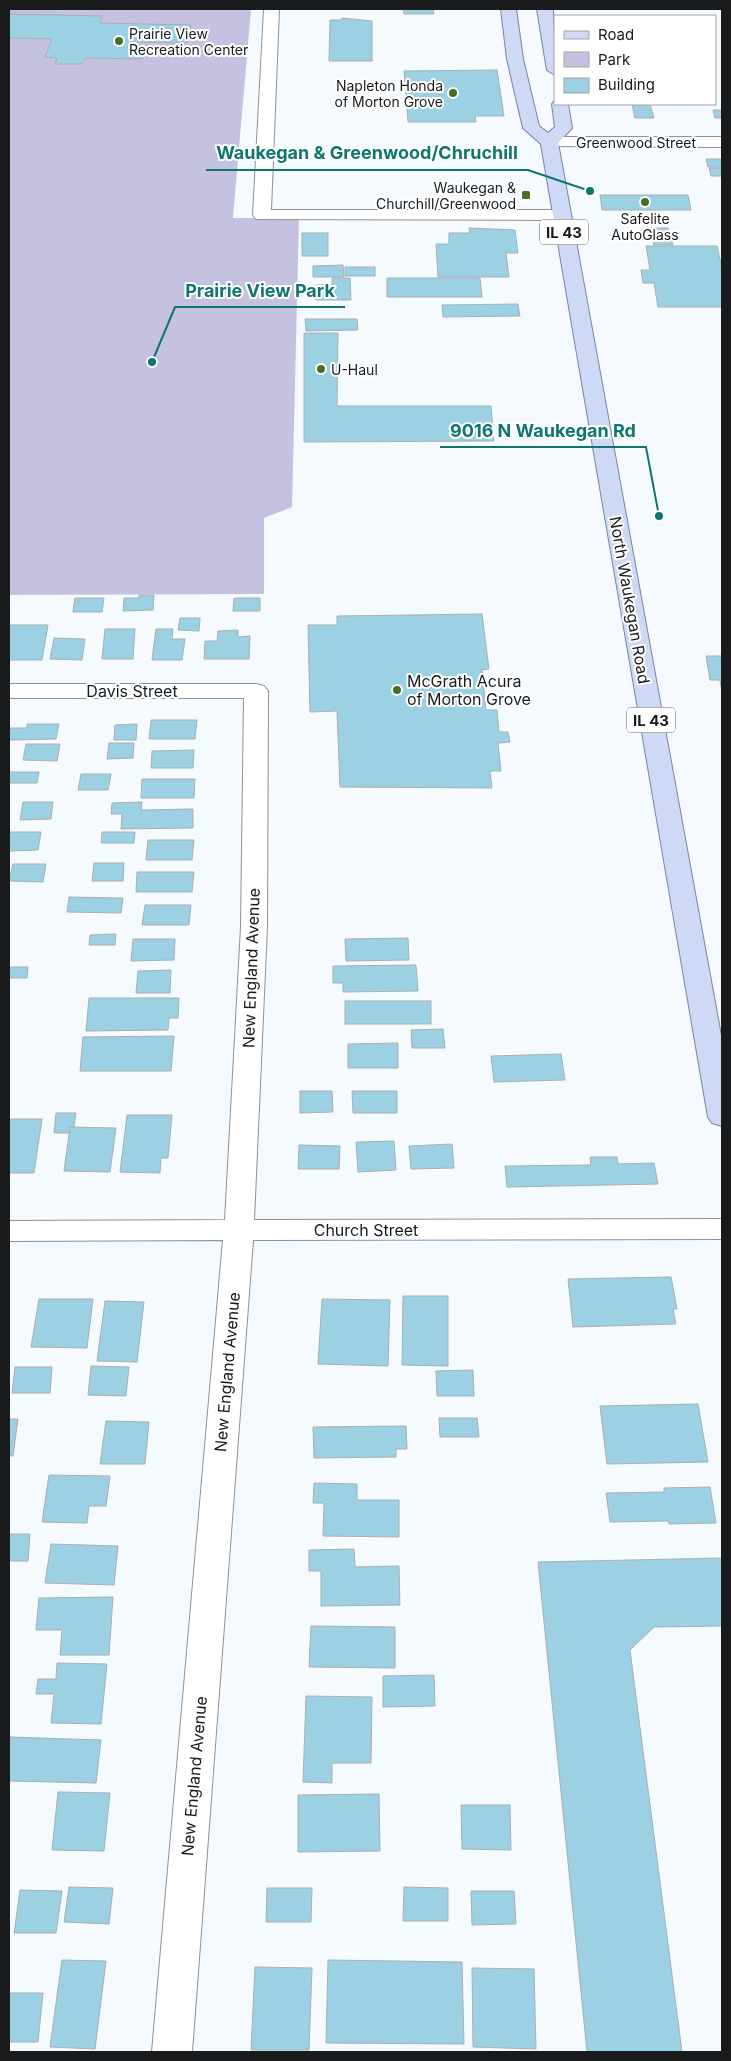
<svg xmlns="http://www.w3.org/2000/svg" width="731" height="2061" viewBox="0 0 731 2061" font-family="Inter,sans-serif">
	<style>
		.green { fill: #c5c2e1 }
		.building { fill: #9cd0e3; stroke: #a8afb2 }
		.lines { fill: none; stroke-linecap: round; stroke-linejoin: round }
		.minor-casing { stroke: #8c9297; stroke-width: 2 }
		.primary-casing { stroke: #7885a4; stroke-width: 2 }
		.minor { fill: #fff; fill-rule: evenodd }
		.primary { fill: #cdd9f5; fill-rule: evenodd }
		.poi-dot { fill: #486d27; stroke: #fff; stroke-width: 2 }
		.labels { text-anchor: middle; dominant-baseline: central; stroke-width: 4; stroke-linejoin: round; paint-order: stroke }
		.far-poi-label { font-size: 14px; fill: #181a1c; stroke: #fff; text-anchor: start }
		.far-street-label { font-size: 14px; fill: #181a1c; stroke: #fff }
		.shield { fill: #fff; stroke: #5d5f60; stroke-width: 1 }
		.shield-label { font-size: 15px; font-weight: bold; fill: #181a1c }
		.street-label { font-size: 16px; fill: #181a1c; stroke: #fff }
		.poi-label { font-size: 16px; fill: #181a1c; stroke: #fff; text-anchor: start }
		.leader { fill: none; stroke: #0f766e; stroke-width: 2 }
		.callout-dot { fill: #0f766e; stroke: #fff; stroke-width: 2 }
		.callout-label { font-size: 18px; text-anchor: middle; font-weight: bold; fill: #0f766e; stroke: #fff; stroke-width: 4; stroke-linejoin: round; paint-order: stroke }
	</style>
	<rect width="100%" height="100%" fill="#f5faff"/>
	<path class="green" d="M 9,9 L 251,9 L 233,218 L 299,218 L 292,507 L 264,518 L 264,594 L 9,595 Z"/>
	<g class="building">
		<path d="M 403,9 L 433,9 L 434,14 L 404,14 Z"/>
		<path d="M 9,14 L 102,16 L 100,23 L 191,25 L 186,43 L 136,42 L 132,54 L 144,54 L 142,59 L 86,58 L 81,64 L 55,64 L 57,58 L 45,57 L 52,39 L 9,38 Z"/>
		<path d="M 342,18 L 372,21 L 372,61 L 329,61 L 330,20 L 342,20 Z"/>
		<path d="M 497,70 L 504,116 L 475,116 L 476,122 L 408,122 L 404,71 Z"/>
		<path d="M 632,104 L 650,104 L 654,118 L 635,118 Z"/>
		<path d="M 713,110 L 722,110 L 722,118 L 715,118 Z"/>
		<path d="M 706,159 L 722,159 L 722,167 L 708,167 Z"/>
		<path d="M 709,168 L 722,168 L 722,176 L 711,176 Z"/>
		<path d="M 600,195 L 688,195 L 691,210 L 602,210 Z"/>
		<path d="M 469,228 L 515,230 L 518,253 L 506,253 L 509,277 L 438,277 L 436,244 L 449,244 L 449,233 L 470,233 Z"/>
		<path d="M 646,228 L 668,228 L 673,245 L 654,245 L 651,232 L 647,232 Z"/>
		<rect x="302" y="233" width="26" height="23"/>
		<path d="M 646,246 L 717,246 L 722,268 L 722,307 L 658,307 L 654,283 L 643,283 L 641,270 L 650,270 Z"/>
		<path d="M 343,265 L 344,277 L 313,277 L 313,266 Z"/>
		<rect x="345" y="267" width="30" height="9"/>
		<path d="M 332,278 L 350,278 L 351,300 L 316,300 L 316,285 L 332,285 Z"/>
		<path d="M 387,278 L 480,278 L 482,297 L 387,297 Z"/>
		<path d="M 518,304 L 520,316 L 443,317 L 442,305 Z"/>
		<path d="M 305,319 L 357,319 L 358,330 L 306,331 Z"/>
		<path d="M 304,333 L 338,333 L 337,406 L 491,406 L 494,441 L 304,442 Z"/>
		<path d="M 139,595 L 154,595 L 153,610 L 123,611 L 124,598 L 139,598 Z"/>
		<path d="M 75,598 L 104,598 L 102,612 L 73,612 Z"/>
		<path d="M 234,598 L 260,598 L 260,611 L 233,611 Z"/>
		<path d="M 482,614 L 489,669 L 482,670 L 486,710 L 497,710 L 499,732 L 508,732 L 510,742 L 498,743 L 501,771 L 490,771 L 492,788 L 340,787 L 337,711 L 310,712 L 308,625 L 337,625 L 337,616 Z"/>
		<path d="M 180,618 L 200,618 L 199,631 L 178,630 Z"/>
		<path d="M 9,625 L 48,625 L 42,660 L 9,660 Z"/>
		<path d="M 105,629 L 135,629 L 133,659 L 102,659 Z"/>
		<path d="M 156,629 L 173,629 L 172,639 L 185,639 L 182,660 L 152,660 Z"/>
		<path d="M 238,630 L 238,637 L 250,636 L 249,659 L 204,659 L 205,641 L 217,641 L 218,631 Z"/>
		<path d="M 54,638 L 85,639 L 82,660 L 50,659 Z"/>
		<path d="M 706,656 L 722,656 L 722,692 L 720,680 L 710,680 Z"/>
		<path d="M 151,720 L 197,720 L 195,739 L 149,739 Z"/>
		<path d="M 27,724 L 59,724 L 56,739 L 9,740 L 9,728 L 27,728 Z"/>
		<path d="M 137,724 L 136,740 L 114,740 L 115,725 Z"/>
		<path d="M 109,743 L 134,743 L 133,758 L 107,759 Z"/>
		<path d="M 26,744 L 60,744 L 57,761 L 23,760 Z"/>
		<path d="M 194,750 L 193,768 L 151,768 L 152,751 Z"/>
		<path d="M 9,772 L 39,772 L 37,783 L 9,783 Z"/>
		<path d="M 81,774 L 111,774 L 108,790 L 78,790 Z"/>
		<path d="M 142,779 L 195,779 L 194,798 L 141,798 Z"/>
		<path d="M 23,802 L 53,802 L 51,819 L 20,820 Z"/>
		<path d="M 142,802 L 141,810 L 193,809 L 193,828 L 121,829 L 122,814 L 111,814 L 112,803 Z"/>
		<path d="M 9,832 L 41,832 L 38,850 L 9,851 Z"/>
		<path d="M 102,832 L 135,832 L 134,843 L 101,843 Z"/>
		<path d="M 148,840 L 194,840 L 192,860 L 146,860 Z"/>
		<path d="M 94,863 L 124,863 L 123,881 L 92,881 Z"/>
		<path d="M 13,864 L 46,864 L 43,882 L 9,881 Z"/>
		<path d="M 137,872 L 194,872 L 192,892 L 136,892 Z"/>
		<path d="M 69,897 L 123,898 L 121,913 L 67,912 Z"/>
		<path d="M 145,905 L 191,905 L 189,925 L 142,925 Z"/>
		<path d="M 116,934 L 115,945 L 89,945 L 90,935 Z"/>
		<path d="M 408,938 L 409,960 L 346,961 L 345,939 Z"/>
		<path d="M 133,939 L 175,939 L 174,960 L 131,961 Z"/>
		<path d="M 416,965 L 418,991 L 343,992 L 343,983 L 333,983 L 333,966 Z"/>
		<path d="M 9,967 L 28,967 L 27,978 L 9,978 Z"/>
		<path d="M 171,970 L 170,993 L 136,993 L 138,971 Z"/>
		<path d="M 89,998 L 179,998 L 178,1018 L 169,1018 L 168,1030 L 86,1031 Z"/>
		<rect x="345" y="1001" width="86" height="23"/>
		<path d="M 443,1029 L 445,1048 L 412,1048 L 411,1030 Z"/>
		<path d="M 174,1036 L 171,1071 L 80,1071 L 83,1037 Z"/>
		<path d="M 398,1043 L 398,1068 L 348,1068 L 348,1044 Z"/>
		<path d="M 561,1054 L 565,1080 L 494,1082 L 491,1056 Z"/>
		<path d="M 300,1091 L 332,1091 L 333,1112 L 300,1113 Z"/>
		<path d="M 352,1091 L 397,1091 L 397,1113 L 353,1113 Z"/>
		<path d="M 56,1113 L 76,1113 L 73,1133 L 54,1133 Z"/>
		<path d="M 127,1115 L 172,1115 L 168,1158 L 161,1158 L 160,1173 L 120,1172 Z"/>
		<path d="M 9,1119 L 42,1119 L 34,1173 L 9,1173 Z"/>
		<path d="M 70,1127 L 116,1128 L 110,1172 L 64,1171 Z"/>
		<path d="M 394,1141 L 396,1170 L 358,1172 L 356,1142 Z"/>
		<path d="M 452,1144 L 454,1168 L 411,1169 L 409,1146 Z"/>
		<path d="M 299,1145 L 340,1146 L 339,1169 L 298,1169 Z"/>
		<path d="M 590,1157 L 617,1157 L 618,1164 L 654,1163 L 658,1184 L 507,1187 L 505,1166 L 591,1165 Z"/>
		<path d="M 671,1277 L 677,1309 L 673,1309 L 676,1324 L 573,1327 L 568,1279 Z"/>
		<path d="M 403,1296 L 448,1296 L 448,1366 L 402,1365 Z"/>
		<path d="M 39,1299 L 93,1299 L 87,1348 L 31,1347 Z"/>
		<path d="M 322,1299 L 390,1300 L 388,1366 L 318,1364 Z"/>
		<path d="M 105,1301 L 144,1302 L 137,1362 L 97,1361 Z"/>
		<path d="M 91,1366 L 129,1367 L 126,1396 L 88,1395 Z"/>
		<path d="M 15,1367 L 52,1367 L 50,1393 L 12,1393 Z"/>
		<path d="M 473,1370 L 474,1396 L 437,1396 L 436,1371 Z"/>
		<path d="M 698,1404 L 708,1462 L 607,1464 L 600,1406 Z"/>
		<path d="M 439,1418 L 477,1418 L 479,1437 L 440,1437 Z"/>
		<path d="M 9,1419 L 18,1419 L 13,1456 L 9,1456 Z"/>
		<path d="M 106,1421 L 149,1422 L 145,1464 L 100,1464 Z"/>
		<path d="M 406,1426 L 407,1449 L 396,1449 L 396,1457 L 314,1458 L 313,1427 Z"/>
		<path d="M 49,1475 L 110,1476 L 106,1506 L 89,1506 L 87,1523 L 42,1522 Z"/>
		<path d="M 314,1483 L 357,1484 L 357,1500 L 399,1500 L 399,1537 L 323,1536 L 324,1503 L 313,1503 Z"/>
		<path d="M 710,1487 L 716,1523 L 669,1524 L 668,1521 L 610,1522 L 606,1493 L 664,1492 L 664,1488 Z"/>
		<path d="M 9,1534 L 30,1534 L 28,1561 L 9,1561 Z"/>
		<path d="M 51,1544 L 118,1546 L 114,1585 L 45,1583 Z"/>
		<path d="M 354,1549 L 355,1567 L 399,1566 L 400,1605 L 321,1606 L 321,1571 L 309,1571 L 309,1550 Z"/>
		<path d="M 722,1558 L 722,1626 L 654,1627 L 630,1650 L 682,2052 L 587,2052 L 538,1562 Z"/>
		<path d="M 113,1597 L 109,1655 L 60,1655 L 62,1630 L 36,1630 L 39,1598 Z"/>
		<path d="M 311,1626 L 395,1627 L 395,1668 L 309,1667 Z"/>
		<path d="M 57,1663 L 107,1664 L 101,1724 L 51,1723 L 54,1694 L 36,1694 L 38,1679 L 56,1679 Z"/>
		<path d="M 434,1675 L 435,1706 L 383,1707 L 383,1676 Z"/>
		<path d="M 306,1696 L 372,1697 L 371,1763 L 332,1763 L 332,1783 L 303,1782 Z"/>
		<path d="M 10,1737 L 101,1740 L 96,1783 L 9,1781 Z"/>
		<path d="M 58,1792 L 110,1793 L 104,1851 L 52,1850 Z"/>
		<path d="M 379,1794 L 380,1851 L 298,1852 L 298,1795 Z"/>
		<path d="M 461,1805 L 510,1805 L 511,1850 L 462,1849 Z"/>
		<path d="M 69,1887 L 113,1888 L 109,1924 L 64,1922 Z"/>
		<path d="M 404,1887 L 448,1888 L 448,1921 L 403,1921 Z"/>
		<path d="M 267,1888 L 312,1888 L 311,1922 L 266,1922 Z"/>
		<path d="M 20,1890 L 62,1891 L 56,1933 L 14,1933 Z"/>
		<path d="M 471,1891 L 514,1891 L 516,1924 L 472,1925 Z"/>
		<path d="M 62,1960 L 106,1961 L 95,2049 L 50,2047 Z"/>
		<path d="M 328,1960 L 462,1962 L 464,2044 L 326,2043 Z"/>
		<path d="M 255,1967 L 312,1968 L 309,2050 L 251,2050 Z"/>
		<path d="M 472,1968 L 534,1969 L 536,2049 L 473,2047 Z"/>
		<path d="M 9,1993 L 43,1993 L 38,2042 L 9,2042 Z"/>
	</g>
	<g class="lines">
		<defs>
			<g id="minor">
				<path d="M 264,9 L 279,9 L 271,210 L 561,210 L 567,211 L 570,215 L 567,219 L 561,220 L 256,219 L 253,215 Z"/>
				<path d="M 549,137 L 722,137 L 722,147 L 543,146 L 541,142 L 543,138 Z"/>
				<path d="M 9,684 L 256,684 L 264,686 L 268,691 L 267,927 L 254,1220 L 722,1219 L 722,1239 L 253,1240 L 192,2052 L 152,2052 L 223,1240 L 9,1241 L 9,1221 L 225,1220 L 241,927 L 244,698 L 9,698 Z"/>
			</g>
			<g id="primary">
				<path d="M 501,9 L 516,9 L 523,59 L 539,126 L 548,133 L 555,127 L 552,104 L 555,100 L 555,104 L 568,104 L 572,128 L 558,143 L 722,1041 L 722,1126 L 712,1123 L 708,1117 L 541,144 L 523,128 L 507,59 Z"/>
				<path d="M 537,9 L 553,9 L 555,75 L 547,70 Z"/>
			</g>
		</defs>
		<use href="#minor" class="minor-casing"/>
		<use href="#primary" class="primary-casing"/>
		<use href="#minor" class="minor"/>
		<use href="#primary" class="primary"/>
	</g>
	<g class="poi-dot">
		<circle cx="119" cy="41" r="5"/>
		<circle cx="453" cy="93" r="5"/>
		<rect x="521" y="190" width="10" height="10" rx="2.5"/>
		<circle cx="645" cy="202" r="5"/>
		<circle cx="321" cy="369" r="5"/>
		<circle cx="397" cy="690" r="5"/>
	</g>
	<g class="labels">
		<g class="far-poi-label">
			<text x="129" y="33">Prairie View<tspan x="129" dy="16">Recreation Center</tspan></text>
			<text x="443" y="85" text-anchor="end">Napleton Honda<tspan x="443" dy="16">of Morton Grove</tspan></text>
			<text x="516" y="187" text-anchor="end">Waukegan &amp;<tspan x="516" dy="16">Churchill/Greenwood</tspan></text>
			<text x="645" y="218" text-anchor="middle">Safelite<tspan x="645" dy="16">AutoGlass</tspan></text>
			<text x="331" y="369">U-Haul</text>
		</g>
		<g class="far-street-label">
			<text x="636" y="142">Greenwood Street</text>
		</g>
		<g class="shield">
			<rect x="540" y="219.5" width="48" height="25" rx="4"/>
			<rect x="627" y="707.5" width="48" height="25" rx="4"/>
		</g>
		<g class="shield-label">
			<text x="564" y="232">IL 43</text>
			<text x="651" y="720">IL 43</text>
		</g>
		<g class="street-label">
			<text transform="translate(630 600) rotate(80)">North Waukegan Road</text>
			<text x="132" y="691">Davis Street</text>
			<text transform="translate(251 968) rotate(-88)">New England Avenue</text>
			<text x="366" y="1230">Church Street</text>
			<text transform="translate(227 1372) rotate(-85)">New England Avenue</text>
			<text transform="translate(194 1776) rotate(-85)">New England Avenue</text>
		</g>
		<g class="poi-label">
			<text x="407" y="681">McGrath Acura<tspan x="407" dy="18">of Morton Grove</tspan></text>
		</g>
	</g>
	<path class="leader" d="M590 191L528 170H206M152 362L175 307H345M659 516L646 447H440"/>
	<g class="callout-dot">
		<circle cx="590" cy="191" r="5"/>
		<circle cx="152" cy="362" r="5"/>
		<circle cx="659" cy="516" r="5"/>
	</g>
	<g class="callout-label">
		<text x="367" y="159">Waukegan &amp; Greenwood/Chruchill</text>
		<text x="260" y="297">Prairie View Park</text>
		<text x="543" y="437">9016 N Waukegan Rd</text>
	</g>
	<rect width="731" height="2061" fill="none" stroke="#181a1c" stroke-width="20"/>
	<rect x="554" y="15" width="162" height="90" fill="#ffffff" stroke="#a3a3a4"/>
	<rect x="564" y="31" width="25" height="8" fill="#cdd9f5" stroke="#a3a3a4"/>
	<text x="598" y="40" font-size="15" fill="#181a1c">Road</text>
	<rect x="564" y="52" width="25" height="15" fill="#c5c2e1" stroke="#a3a3a4"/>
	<text x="598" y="65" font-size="15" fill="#181a1c">Park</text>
	<rect x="564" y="78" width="25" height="15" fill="#9cd0e3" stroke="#a3a3a4"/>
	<text x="598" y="90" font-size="15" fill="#181a1c">Building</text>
</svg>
